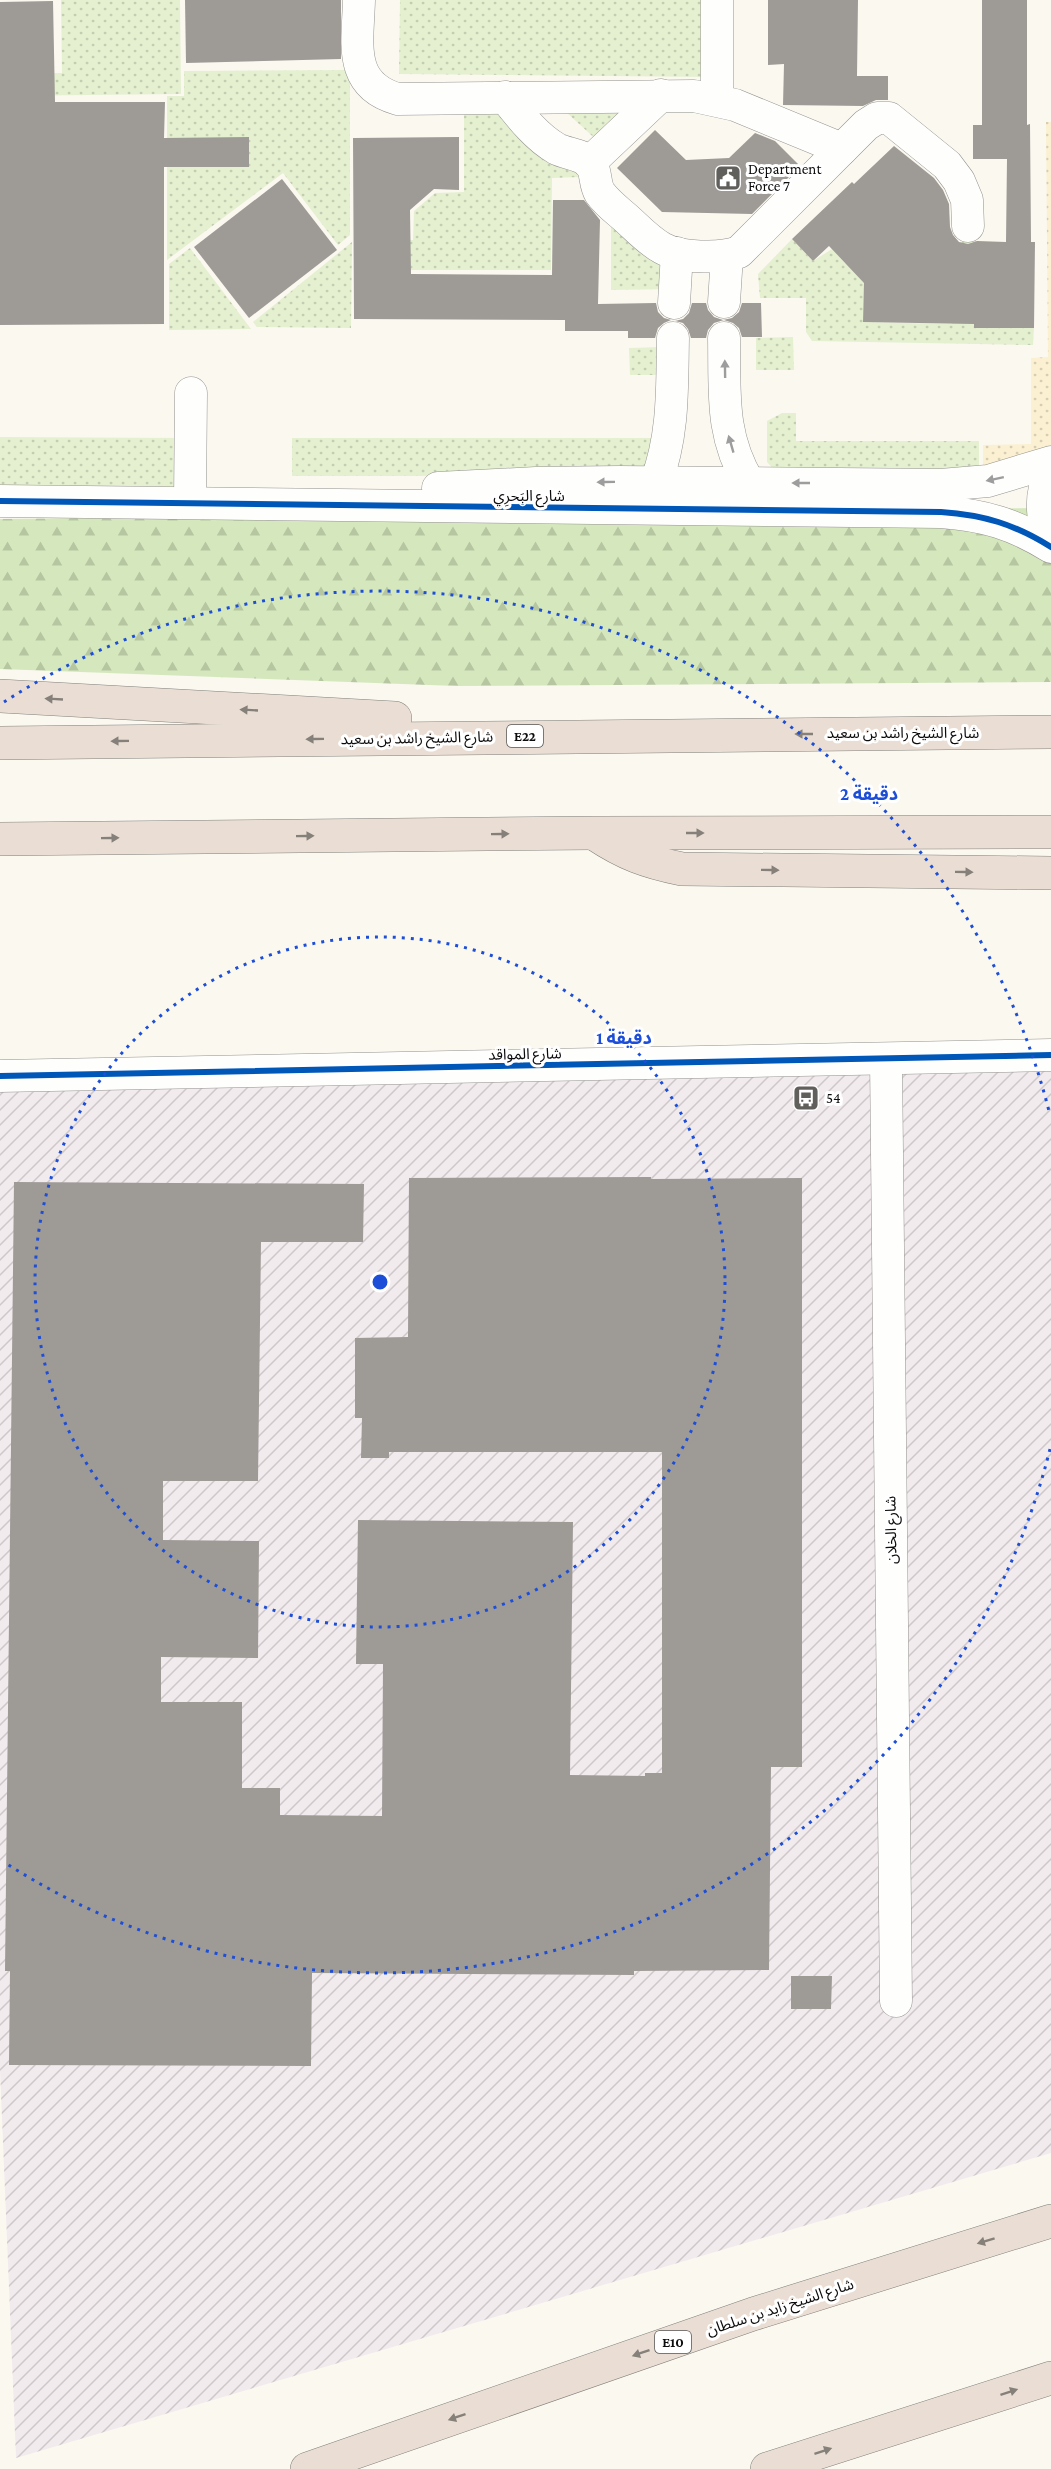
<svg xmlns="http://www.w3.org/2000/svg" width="1051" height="2469" viewBox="0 0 1051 2469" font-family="'Crimson Pro','Noto Sans Arabic',serif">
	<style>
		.industrial { fill: url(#industrial-furrows) }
		.grass { fill: url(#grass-dots); fill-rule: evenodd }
		.forest { fill: url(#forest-firs) }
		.sand { fill: url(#sand-dots) }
		.building { fill: #9e9a96 }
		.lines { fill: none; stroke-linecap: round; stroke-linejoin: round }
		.minor-casing { stroke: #94928f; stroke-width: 33 }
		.highway-casing { stroke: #81807c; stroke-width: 34 }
		.minor { stroke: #fefefd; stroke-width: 32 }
		.highway { stroke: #eaded4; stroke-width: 33 }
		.cycleway-casing { stroke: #fff; stroke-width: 10 }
		.cycleway { stroke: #0057b8; stroke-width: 6 }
		.oneway { fill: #9d9d9d }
		.oneway2 { fill: #86807a }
		.ring { fill: none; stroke: #1d4ed8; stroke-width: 3; stroke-dasharray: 3 6 }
		.labels { text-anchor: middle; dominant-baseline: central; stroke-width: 6; stroke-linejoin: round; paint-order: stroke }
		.shield { fill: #fff; stroke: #555; stroke-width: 1.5 }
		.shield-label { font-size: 14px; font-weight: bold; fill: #0c0c0c }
		.poi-label { font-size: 15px; fill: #0c0c0c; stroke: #fff; text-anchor: start }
		.street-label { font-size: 15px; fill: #0c0c0c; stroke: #fff }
		.centre { fill: #1d4ed8; stroke: #fff; stroke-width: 3 }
		.ring-label { font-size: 18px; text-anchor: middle; font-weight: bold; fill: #1d4ed8; stroke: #fff; stroke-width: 6; stroke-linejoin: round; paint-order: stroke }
	</style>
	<defs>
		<pattern id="industrial-furrows" width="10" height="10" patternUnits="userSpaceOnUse" patternTransform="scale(1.5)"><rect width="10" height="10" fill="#f2ebee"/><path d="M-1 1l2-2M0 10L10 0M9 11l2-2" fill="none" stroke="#cec8cb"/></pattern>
		<pattern id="grass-dots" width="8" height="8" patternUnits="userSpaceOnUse" patternTransform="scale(1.5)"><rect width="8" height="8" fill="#e4f0d0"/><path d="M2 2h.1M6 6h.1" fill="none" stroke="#c2cdb1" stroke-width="1.8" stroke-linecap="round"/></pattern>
		<pattern id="forest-firs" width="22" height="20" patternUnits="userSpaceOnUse" patternTransform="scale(1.5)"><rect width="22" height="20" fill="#d5e8bd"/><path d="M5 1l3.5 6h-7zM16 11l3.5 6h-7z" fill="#b6c6a1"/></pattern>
		<pattern id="sand-dots" width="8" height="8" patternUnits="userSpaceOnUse" patternTransform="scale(1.5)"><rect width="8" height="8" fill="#fbf0d1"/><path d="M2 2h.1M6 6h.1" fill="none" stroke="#d6cdb2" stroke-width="1.8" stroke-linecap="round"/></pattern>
	</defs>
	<rect width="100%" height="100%" fill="#fbf8f0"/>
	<path class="industrial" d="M 1051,1055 L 1051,2153 L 16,2458 L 0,2070 L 0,1076 Z"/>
	<g class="grass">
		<path d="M 61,0 L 180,0 L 181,94 L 0,96 L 0,74 L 62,73 Z"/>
		<path d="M 400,0 L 709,0 L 708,77 L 399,74 Z"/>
		<path d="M 350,70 L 350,235 L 338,245 L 283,173 L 167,260 L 167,96 L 184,96 L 184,71 Z"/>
		<path d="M 565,111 L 632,111 L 601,144 Z"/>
		<path d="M 516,113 L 580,177 L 552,178 L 551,270 L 356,270 L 356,240 L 413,240 L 414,211 L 435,193 L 464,192 L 464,114 Z"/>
		<path d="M 611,209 L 677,271 L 677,289 L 611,290 Z"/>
		<path d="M 792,239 L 813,261 L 832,249 L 845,263 L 864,246 L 875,251 L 959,254 L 960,242 L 976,241 L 974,327 L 1034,328 L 1033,345 L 812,341 L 806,332 L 806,298 L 760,298 L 758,274 ZM 865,259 L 954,261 L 952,324 L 863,322 Z"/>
		<path d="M 352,242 L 351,328 L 257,327 L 253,322 Z"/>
		<path d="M 190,248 L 251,329 L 169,330 L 169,264 Z"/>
		<path d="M 793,337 L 794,370 L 756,370 L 756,338 Z"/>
		<path d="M 661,347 L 661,375 L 630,375 L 629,348 Z"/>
		<path d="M 782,413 L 796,413 L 796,441 L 979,441 L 979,474 L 778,474 L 767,462 L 767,421 Z"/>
		<path d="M 0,437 L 183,438 L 182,487 L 0,486 Z"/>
		<path d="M 292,438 L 665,438 L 649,476 L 292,476 Z"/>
	</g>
	<path class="forest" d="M 1051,508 L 1051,682 L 456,686 L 0,669 L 0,519 Z"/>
	<path class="sand" d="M 1046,122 L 1051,122 L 1051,448 L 983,475 L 983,445 L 1031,444 L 1031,358 L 1048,357 Z"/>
	<g class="building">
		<path d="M 185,0 L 341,0 L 341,59 L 186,63 Z"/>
		<path d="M 768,0 L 858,0 L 857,76 L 888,76 L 888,100 L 876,100 L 863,106 L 783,105 L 784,64 L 768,65 Z"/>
		<path d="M 982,0 L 1027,0 L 1027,125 L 1030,124 L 1031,242 L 1035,242 L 1034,328 L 974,328 L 974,324 L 863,322 L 864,283 L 829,246 L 813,261 L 792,239 L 852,182 L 854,184 L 894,146 L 934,178 L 943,190 L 949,204 L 950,227 L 953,235 L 959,242 L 968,244 L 977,241 L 1006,242 L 1007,159 L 973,159 L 973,125 L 982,125 Z"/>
		<path d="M 53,1 L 55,102 L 165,102 L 164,138 L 249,137 L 249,167 L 164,167 L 164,324 L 0,325 L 0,2 Z"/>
		<path d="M 655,130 L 686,160 L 729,158 L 755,133 L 775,141 L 800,166 L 752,214 L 662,212 L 617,168 Z"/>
		<path d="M 459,137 L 459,190 L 434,189 L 410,210 L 411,274 L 552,275 L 553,200 L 584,200 L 600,220 L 598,304 L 656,303 L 658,312 L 664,318 L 671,320 L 664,323 L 658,328 L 655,338 L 628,338 L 628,331 L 565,331 L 565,320 L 354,319 L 353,138 Z"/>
		<path d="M 282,179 L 337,250 L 249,318 L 194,247 Z"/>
		<path d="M 692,303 L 706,303 L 708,310 L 714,317 L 723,320 L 732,318 L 739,312 L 742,303 L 761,303 L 762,337 L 742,337 L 739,328 L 733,323 L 724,320 L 714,323 L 708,330 L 706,338 L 691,338 L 688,329 L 683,323 L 675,321 L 683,319 L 689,313 Z"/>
		<path d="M 651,1177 L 651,1179 L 802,1178 L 802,1767 L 771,1767 L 769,1970 L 634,1971 L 634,1975 L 312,1973 L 311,2066 L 9,2065 L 10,1971 L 5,1971 L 14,1182 L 364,1184 L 363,1242 L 261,1242 L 258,1481 L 163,1481 L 163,1540 L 259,1541 L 258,1658 L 161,1657 L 161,1702 L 242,1702 L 242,1788 L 280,1788 L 280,1815 L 382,1816 L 383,1664 L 356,1664 L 358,1520 L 573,1522 L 570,1775 L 645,1776 L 645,1773 L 662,1773 L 662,1452 L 389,1452 L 389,1458 L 361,1458 L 362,1418 L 355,1418 L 355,1338 L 408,1337 L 409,1178 Z"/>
		<path d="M 791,1976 L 832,1976 L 831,2009 L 791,2009 Z"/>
	</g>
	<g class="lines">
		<defs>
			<g id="minor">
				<path d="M 359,0 C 358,42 347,85 398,99 L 694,96 L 735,105 L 842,149"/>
				<path d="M 505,97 C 520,116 536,137 557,149 C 567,154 582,154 590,163 C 597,171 594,184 600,193 C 607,203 618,211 627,219 C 638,229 649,241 662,248 C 679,258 721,259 739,252 L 866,125 L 877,118 L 889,118 L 947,165 L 959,181 L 967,200 L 968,226"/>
				<path d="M 717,100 L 717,0"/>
				<path d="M 589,163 L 661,95"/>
				<path d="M 724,302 L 727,256"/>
				<path d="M 674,303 L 677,253"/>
				<path d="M 724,338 C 725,392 720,435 749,483"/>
				<path d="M 1051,470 C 1040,494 1040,517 1051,541"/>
				<path d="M 656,482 C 674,435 672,387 673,338"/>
				<path d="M 438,488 L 536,483 L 619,482 L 941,485 L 988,481 L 1051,462"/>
				<path d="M 0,501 L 941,512 C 984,515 1014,524 1051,547"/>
				<path d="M 190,502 L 191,393"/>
				<path d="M 886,1059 L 896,2001"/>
				<path d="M 0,1076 L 1051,1055"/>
			</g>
			<g id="highway">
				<path d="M 0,696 L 395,718"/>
				<path d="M 0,743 L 1051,732"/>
				<path d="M 595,834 C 625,854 647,862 682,869 L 1051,873"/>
				<path d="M 0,839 L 593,833 L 1051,832"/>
				<path d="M 307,2469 L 753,2314 L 1051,2221"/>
				<path d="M 767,2469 L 1051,2378"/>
			</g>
		</defs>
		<use href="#minor" class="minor-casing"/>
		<use href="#highway" class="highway-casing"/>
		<use href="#minor" class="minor"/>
		<use href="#highway" class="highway"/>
		<defs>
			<g id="cycleway">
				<path d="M 0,501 L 941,512 C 984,515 1014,524 1051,547"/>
				<path d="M 0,1076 L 1051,1055"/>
			</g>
		</defs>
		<use href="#cycleway" class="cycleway-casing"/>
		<use href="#cycleway" class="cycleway"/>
	</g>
	<defs><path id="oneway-solid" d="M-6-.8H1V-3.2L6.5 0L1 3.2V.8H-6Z" transform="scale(1.5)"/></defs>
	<g class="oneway">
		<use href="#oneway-solid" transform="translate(725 369) rotate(-91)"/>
		<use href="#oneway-solid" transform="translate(731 444) rotate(-106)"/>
		<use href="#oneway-solid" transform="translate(995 479) rotate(168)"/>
		<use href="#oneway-solid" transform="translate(606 482) rotate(179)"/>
		<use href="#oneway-solid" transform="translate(801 483) rotate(-180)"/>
	</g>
	<g class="oneway2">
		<use href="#oneway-solid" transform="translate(54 699) rotate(-177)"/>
		<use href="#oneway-solid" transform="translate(249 710) rotate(-177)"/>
		<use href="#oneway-solid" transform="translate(804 734) rotate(180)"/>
		<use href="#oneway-solid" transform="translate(315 739) rotate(179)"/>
		<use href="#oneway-solid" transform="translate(120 741) rotate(179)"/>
		<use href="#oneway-solid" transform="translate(695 833)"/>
		<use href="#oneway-solid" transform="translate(500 834) rotate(-1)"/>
		<use href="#oneway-solid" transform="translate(305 836) rotate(-1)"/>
		<use href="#oneway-solid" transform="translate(110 838) rotate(-1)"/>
		<use href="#oneway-solid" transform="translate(770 870) rotate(1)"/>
		<use href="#oneway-solid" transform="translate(964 872) rotate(1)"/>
		<use href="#oneway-solid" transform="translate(986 2241) rotate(163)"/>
		<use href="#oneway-solid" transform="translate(641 2353) rotate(161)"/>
		<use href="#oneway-solid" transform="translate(1009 2392) rotate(-18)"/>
		<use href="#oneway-solid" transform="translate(457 2417) rotate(161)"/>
		<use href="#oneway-solid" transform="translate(823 2451) rotate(-18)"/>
	</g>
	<g class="ring">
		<circle cx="380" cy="1282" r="345"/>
		<path d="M1050 1449A691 691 0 0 1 4 1862M4 702A691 691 0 0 1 1050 1115"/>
	</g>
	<defs>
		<symbol id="civic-square" viewBox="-11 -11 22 22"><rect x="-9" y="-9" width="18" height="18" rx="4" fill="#605f5c" stroke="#fff"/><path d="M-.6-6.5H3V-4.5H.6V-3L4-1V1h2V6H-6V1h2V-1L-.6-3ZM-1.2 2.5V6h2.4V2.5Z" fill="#fff"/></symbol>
		<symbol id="bus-square" viewBox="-11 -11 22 22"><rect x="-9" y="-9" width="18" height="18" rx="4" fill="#605f5c" stroke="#fff"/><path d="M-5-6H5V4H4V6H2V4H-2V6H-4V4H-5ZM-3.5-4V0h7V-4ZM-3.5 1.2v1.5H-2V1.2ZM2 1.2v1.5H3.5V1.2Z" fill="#fff"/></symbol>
	</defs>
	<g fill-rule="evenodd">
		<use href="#civic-square" x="713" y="163" width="30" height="30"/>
		<use href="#bus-square" x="791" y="1083" width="30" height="30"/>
	</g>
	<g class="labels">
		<g class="shield">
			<rect x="507" y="725" width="36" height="22" rx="4.5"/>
			<rect x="655" y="2331" width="36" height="22" rx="4.5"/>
		</g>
		<g class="shield-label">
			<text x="525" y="736">E22</text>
			<text x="673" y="2342">E10</text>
		</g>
		<g class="poi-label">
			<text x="748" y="169">Department<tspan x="748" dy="17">Force 7</tspan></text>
			<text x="826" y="1098">54</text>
		</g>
		<g class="street-label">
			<text x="529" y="496">شارع البَحرِي</text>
			<text x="903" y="733">شارع الشيخ راشد بن سعيد</text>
			<text transform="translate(417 738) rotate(-1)">شارع الشيخ راشد بن سعيد</text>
			<text transform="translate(525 1054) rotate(-1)">شارع المواقد</text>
			<text transform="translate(891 1530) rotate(-91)">شارع الخلان</text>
			<text transform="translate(780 2307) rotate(-18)">شارع الشيخ زايد بن سلطان</text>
		</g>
	</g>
	<circle cx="380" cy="1282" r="9" class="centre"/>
	<g class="ring-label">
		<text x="869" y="800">2 دقيقة</text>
		<text x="624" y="1044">1 دقيقة</text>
	</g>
</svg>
